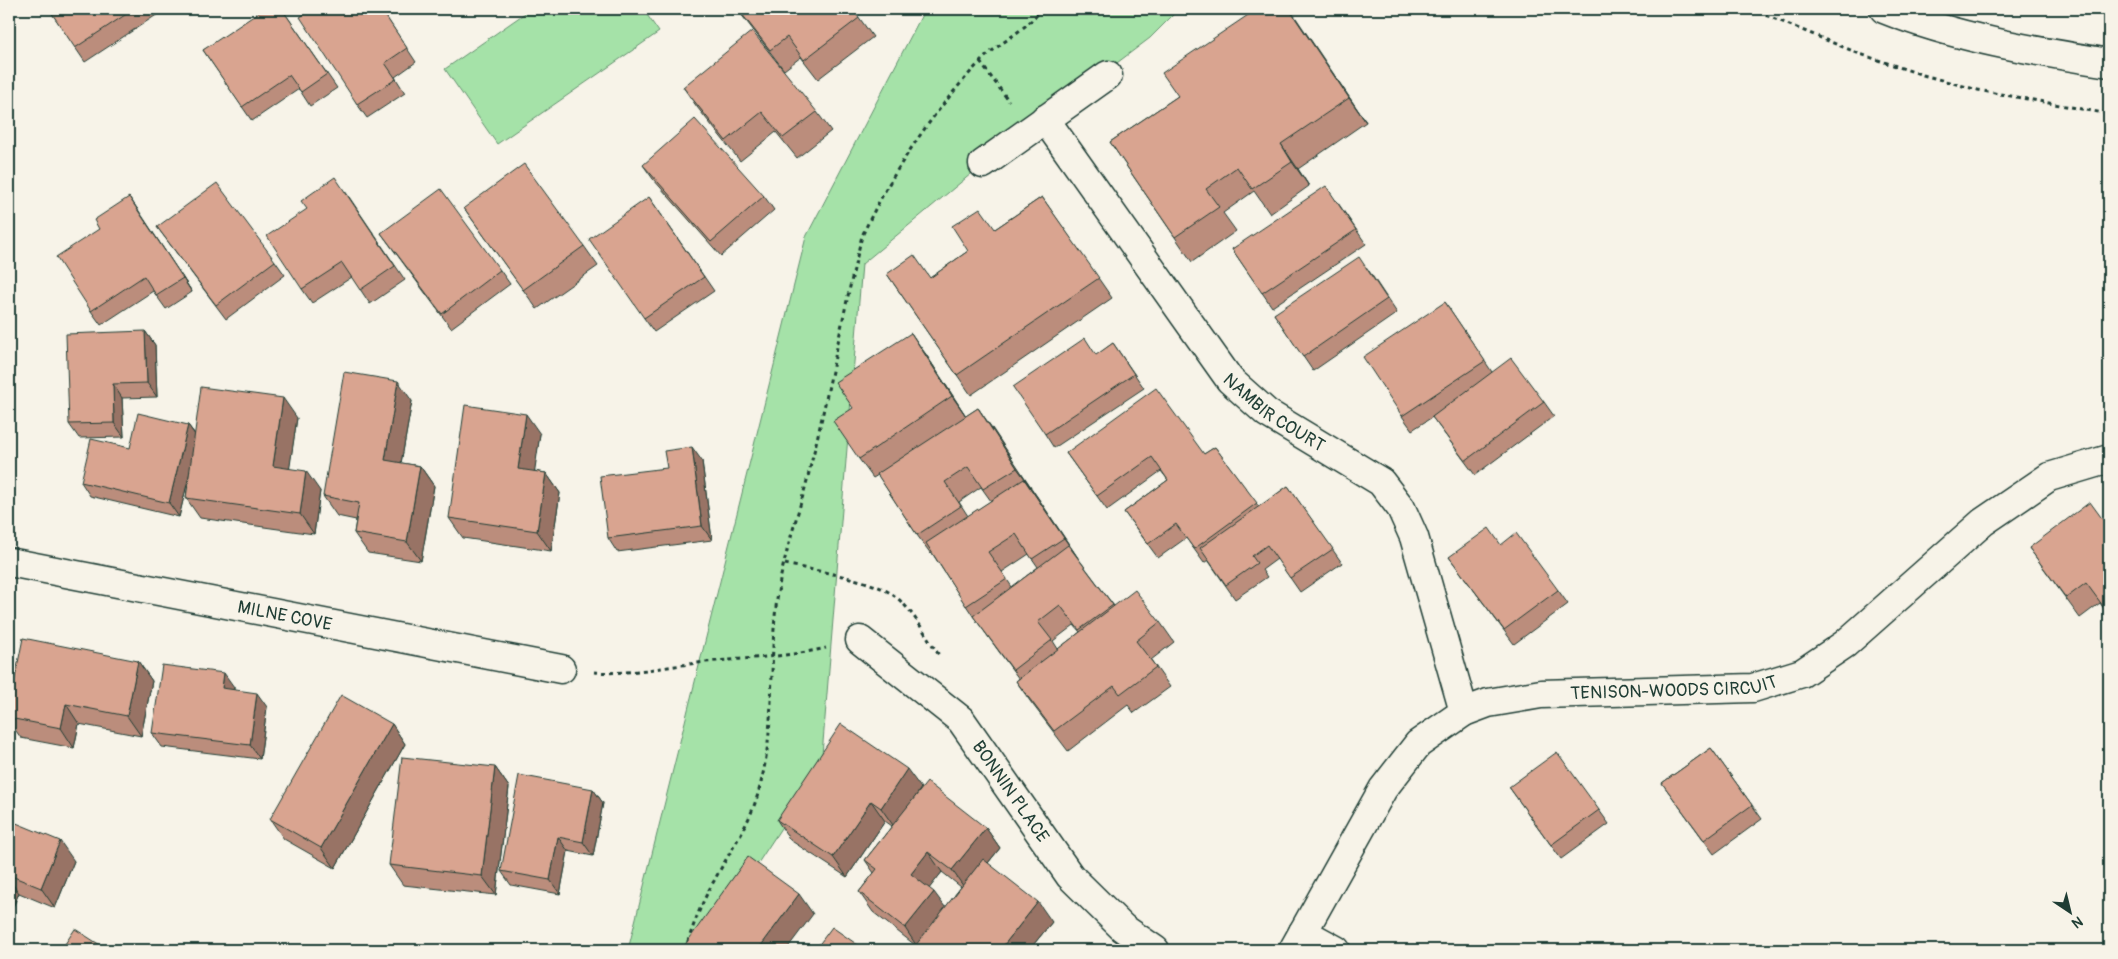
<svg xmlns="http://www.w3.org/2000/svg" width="2118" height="959" viewBox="0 0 2118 959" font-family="Pangolin,sans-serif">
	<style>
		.green { fill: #a5e2a8; stroke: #62906e }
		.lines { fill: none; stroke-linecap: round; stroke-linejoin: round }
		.street-casing { stroke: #1f3d34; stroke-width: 31 }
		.secondary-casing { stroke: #1f3d34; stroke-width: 31 }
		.path { stroke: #1f3d34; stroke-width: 3; stroke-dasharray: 4 4; stroke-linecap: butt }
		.street { stroke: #f7f3e8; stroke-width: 28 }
		.secondary { stroke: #f7f3e8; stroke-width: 28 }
		.wall { fill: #bb8d7c; stroke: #1f3d34; fill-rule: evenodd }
		.shaded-wall { fill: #987365; stroke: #1f3d34 }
		.building { fill: #d9a490; stroke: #1f3d34 }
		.labels { text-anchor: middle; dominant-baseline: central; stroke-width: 4.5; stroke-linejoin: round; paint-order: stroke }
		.street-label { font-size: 18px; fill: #1f3d34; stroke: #f7f3e8 }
	</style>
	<rect width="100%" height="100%" fill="#f7f3e8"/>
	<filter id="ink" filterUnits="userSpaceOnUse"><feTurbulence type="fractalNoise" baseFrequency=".02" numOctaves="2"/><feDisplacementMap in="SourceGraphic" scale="10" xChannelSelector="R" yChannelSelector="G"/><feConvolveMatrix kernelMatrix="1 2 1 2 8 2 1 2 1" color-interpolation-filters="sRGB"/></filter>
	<g filter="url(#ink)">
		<g class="green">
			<path d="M 531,9 L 643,9 L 659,32 L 497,144 L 445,69 Z"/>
			<path d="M 925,9 L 1179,9 L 1150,38 L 983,164 L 862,264 L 821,767 L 701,950 L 628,950 L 806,237 Z"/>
		</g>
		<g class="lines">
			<defs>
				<g id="street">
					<path id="s1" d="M 1045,119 L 1230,380 L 1267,413 L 1381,482 L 1401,508 L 1414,537 L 1464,712"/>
					<path d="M 983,164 L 1108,75"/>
					<path id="s2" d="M 9,562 L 561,669"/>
					<path id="s3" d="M 860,640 L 961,720 L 1070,876 L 1123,928 L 1155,950"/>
					<path d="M 1303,932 L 1336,950"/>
					<path id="s4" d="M 1293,950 L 1383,789 L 1418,744 L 1464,712 L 1488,703 L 1541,694 L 1753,688 L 1802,673 L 1845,644 L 1983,522 L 2049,477 L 2109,459"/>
				</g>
				<path id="secondary" d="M 1884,9 C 1956,38 2034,51 2109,63"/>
			</defs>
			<use href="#street" class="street-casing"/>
			<use href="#secondary" class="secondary-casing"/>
			<g class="path">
				<path d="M 1751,9 L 1860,54 L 1923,75 L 1978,90 L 2109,114"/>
				<path d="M 980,62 L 1009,101"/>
				<path d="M 785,564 C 814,571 868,578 892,594 C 912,608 926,636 939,655"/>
				<path d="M 594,672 C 629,675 663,667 697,663 C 740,658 784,658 826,648"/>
				<path d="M 685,950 C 693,926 701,903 714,881 C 728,854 748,827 757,797 C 777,732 768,665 777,599 C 783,553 801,509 811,464 C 830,388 843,311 862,236 C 891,173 931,114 979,63 C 998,43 1025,31 1042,9"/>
			</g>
			<use href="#street" class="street"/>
			<use href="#secondary" class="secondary"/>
		</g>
		<g class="wall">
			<path d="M 49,9 L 159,9 L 161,12 L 85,62 Z"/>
			<path d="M 282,9 L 337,88 L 310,106 L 299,89 L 252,121 L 203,50 Z"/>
			<path d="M 312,9 L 381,9 L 416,62 L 395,77 L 405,93 L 367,118 L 357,104 Z"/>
			<path d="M 737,9 L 853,9 L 873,37 L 818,79 L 801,57 L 784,70 Z"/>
			<path d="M 1289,9 L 1366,122 L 1298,169 L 1309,186 L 1270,214 L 1254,191 L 1223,213 L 1236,231 L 1192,262 L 1110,142 L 1178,96 Z"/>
			<path d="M 683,87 L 817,112 L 831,131 L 797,158 L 776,132 L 740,161 L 697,107 Z"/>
			<path d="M 643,165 L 764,196 L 774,210 L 721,256 L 653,179 Z"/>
			<path d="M 345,191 L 405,280 L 370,304 L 352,277 L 312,303 L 302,289 Z"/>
			<path d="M 129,197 L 192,292 L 166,309 L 153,291 L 101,325 L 91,311 L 99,229 Z"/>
			<path d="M 649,197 L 714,291 L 654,332 L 644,318 Z"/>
			<path d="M 1042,197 L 1112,298 L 971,395 L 887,274 L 930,278 L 968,251 L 995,229 Z"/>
			<path d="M 1336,200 L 1366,244 L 1272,307 L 1232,249 Z"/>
			<path d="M 464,208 L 584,246 L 598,266 L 537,309 Z"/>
			<path d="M 157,227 L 275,261 L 285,275 L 226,319 Z"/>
			<path d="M 381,233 L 500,270 L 510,284 L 451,328 Z"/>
			<path d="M 1369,271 L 1397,313 L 1313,371 L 1274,314 Z"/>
			<path d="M 1445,302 L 1492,372 L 1544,402 L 1554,416 L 1475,475 L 1432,417 L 1434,416 L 1412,430 L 1402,416 Z"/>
			<path d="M 145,331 L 155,345 L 157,397 L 122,398 L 124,437 L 79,438 L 69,424 Z"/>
			<path d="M 1113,343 L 1144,388 L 1054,448 L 1045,434 L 1097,355 Z"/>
			<path d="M 925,353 L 966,416 L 978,408 L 1078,558 L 1114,606 L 1160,622 L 1174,642 L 1151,660 L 1170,687 L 1134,713 L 1128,705 L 1068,751 L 1030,701 L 1016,681 L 1019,679 L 973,616 L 932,553 L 931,554 L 917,535 L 878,475 L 873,478 L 859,459 L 853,408 ZM 981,487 L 991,501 L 968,516 L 959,502 ZM 1029,554 L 1038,567 L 1012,587 L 1002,572 ZM 1074,625 L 1080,632 L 1058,649 L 1053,641 Z"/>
			<path d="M 412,401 L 401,463 L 420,466 L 434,486 L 421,561 L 368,553 L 354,533 L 356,520 L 337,516 L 323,496 Z"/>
			<path d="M 297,418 L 289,469 L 320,491 L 314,534 L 200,518 L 186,498 L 189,475 L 179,517 L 90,496 L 81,482 L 130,448 L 188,425 L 195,434 Z"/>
			<path d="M 540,434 L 534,471 L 546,473 L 560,493 L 551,551 L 463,538 L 449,518 Z"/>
			<path d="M 1215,447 L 1259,507 L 1288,486 L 1342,563 L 1300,592 L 1277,559 L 1262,570 L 1267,577 L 1235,599 L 1208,560 L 1204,563 L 1186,538 L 1158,558 L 1124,512 L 1168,480 L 1161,471 L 1107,510 L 1066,453 L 1204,454 Z"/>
			<path d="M 702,461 L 712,540 L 617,552 L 608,538 Z"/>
			<path d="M 2109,528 L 2109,616 L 2100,603 L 2080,618 L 2029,548 Z"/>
			<path d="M 1501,545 L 1558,590 L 1568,604 L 1514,644 L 1449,557 Z"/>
			<path d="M 138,661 L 152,681 L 141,736 L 79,724 L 74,748 L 21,738 L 9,721 L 9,708 Z"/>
			<path d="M 234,687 L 234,690 L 267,707 L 260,759 L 162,747 L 152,733 Z"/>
			<path d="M 392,724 L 405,744 L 335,868 L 284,839 L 270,819 Z"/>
			<path d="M 1711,748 L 1762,819 L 1714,854 L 1662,783 Z"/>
			<path d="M 495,767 L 509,787 L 496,895 L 403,885 L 389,865 Z"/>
			<path d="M 1509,787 L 1599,810 L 1609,824 L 1561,859 Z"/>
			<path d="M 921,788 L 986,828 L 1000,848 L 988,863 L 1052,922 L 1029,950 L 912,950 L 915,945 L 873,912 L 859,892 L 874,873 L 865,860 L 892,826 L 885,821 L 847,877 L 790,840 L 777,820 ZM 942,872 L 961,887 L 945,908 L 929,888 Z"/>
			<path d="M 593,789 L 603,803 L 593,856 L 568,851 L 560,894 L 511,885 L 501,871 Z"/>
			<path d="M 9,820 L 74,861 L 55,908 L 19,893 L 9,916 Z"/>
		</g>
		<g class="shaded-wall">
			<path d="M 1289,9 L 1296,18 L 1366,122 L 1349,98 Z"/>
			<path d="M 1281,144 L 1298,169 L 1309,186 L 1292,162 Z"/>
			<path d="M 129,197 L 139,211 L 192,292 L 183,278 Z"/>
			<path d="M 145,331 L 155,345 L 157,397 L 147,383 Z"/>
			<path d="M 911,333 L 925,353 L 966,416 L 952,396 Z"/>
			<path d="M 398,381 L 412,401 L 398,480 L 385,460 Z"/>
			<path d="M 113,384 L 122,398 L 124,437 L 114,423 Z"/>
			<path d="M 283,398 L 297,418 L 287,486 L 273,466 Z"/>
			<path d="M 978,408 L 992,428 L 1031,487 L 1017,468 Z"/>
			<path d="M 526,414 L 540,434 L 532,489 L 518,469 Z"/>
			<path d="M 188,425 L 198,439 L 179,517 L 169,503 Z"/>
			<path d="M 692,447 L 702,461 L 712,540 L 702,526 Z"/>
			<path d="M 420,466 L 434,486 L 421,561 L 407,542 Z"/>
			<path d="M 306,471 L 320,491 L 314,534 L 300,514 Z"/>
			<path d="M 546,473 L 560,493 L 551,551 L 537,531 Z"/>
			<path d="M 1024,479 L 1038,498 L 1078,558 L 1064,538 Z"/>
			<path d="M 138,661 L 152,681 L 141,736 L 127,716 Z"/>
			<path d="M 224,673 L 234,687 L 232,702 L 222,688 Z"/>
			<path d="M 257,693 L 267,707 L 260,759 L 250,745 Z"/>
			<path d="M 66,704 L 79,724 L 74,748 L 61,728 Z"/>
			<path d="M 392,724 L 405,744 L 335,868 L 321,848 Z"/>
			<path d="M 495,767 L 509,787 L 496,895 L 482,876 Z"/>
			<path d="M 907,769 L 921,788 L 895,828 L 881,808 Z"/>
			<path d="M 593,789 L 603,803 L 593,856 L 583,842 Z"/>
			<path d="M 871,801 L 885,821 L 847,877 L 833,857 Z"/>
			<path d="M 986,828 L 1000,848 L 966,890 L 952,870 Z"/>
			<path d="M 558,837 L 568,851 L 560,894 L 550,880 Z"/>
			<path d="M 60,841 L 74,861 L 55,908 L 41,888 Z"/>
			<path d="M 928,852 L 942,872 L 925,894 L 911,874 Z"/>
			<path d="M 9,879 L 19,893 L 9,916 Z"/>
			<path d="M 934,892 L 948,911 L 918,948 L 905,928 Z"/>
			<path d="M 799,894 L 813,914 L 786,950 L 762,950 L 760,947 Z"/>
			<path d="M 1038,902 L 1052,922 L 1029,950 L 1000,950 Z"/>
		</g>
		<g class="building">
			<path d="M 49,9 L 134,9 L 75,48 Z"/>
			<path d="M 264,9 L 282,9 L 327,74 L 301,92 L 289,75 L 242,107 L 203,50 Z"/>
			<path d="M 312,9 L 381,9 L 407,48 L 385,63 L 396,79 L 357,104 L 300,17 Z"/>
			<path d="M 738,9 L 853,9 L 859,18 L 804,60 L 787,37 L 770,50 Z"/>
			<path d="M 1257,9 L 1289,9 L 1349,98 L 1281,144 L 1292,162 L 1252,189 L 1237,167 L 1206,189 L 1219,207 L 1175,237 L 1110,142 L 1178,96 L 1162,73 Z"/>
			<path d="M 752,31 L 817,112 L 783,138 L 762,112 L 726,141 L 683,87 Z"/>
			<path d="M 695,119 L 764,196 L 711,242 L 643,165 Z"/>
			<path d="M 524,164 L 584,246 L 523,290 L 464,208 Z"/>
			<path d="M 335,177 L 395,266 L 360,290 L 342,263 L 302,289 L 267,236 L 307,209 L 301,201 Z"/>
			<path d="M 217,183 L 275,261 L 216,305 L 157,227 Z"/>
			<path d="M 1326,186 L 1356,230 L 1262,293 L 1232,249 Z"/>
			<path d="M 441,189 L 500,270 L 442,314 L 381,233 Z"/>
			<path d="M 129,197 L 183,278 L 156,295 L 144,276 L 91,311 L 56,257 L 99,229 L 94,220 Z"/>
			<path d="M 649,197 L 704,277 L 644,318 L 589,239 Z"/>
			<path d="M 1042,197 L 1099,278 L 957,375 L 887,274 L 914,255 L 930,278 L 968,251 L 952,226 L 980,208 L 995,229 Z"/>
			<path d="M 1359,257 L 1387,299 L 1303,357 L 1274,314 Z"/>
			<path d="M 1445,302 L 1485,361 L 1402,416 L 1363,357 Z"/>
			<path d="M 145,331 L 147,383 L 113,384 L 114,423 L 69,424 L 66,334 Z"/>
			<path d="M 911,333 L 952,396 L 859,459 L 833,421 L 853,408 L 835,382 Z"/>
			<path d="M 1085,338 L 1096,355 L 1113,343 L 1134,374 L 1045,434 L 1013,387 Z"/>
			<path d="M 1511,358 L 1544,402 L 1465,461 L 1432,417 Z"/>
			<path d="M 344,372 L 398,381 L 385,460 L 420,466 L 407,542 L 354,533 L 359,503 L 323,496 Z"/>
			<path d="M 201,387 L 283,398 L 273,466 L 306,471 L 300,514 L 186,498 Z"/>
			<path d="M 1156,388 L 1204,454 L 1215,447 L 1257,503 L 1194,549 L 1176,524 L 1148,544 L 1124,512 L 1168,480 L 1152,457 L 1097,496 L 1066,453 Z"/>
			<path d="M 465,405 L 526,414 L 518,469 L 546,473 L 537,531 L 449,518 Z"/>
			<path d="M 978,408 L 1017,468 L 983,489 L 968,467 L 945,482 L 961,506 L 917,535 L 877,474 Z"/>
			<path d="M 138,413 L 188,425 L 169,503 L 81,482 L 91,439 L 130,448 Z"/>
			<path d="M 692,447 L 702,526 L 608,538 L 600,476 L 667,468 L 664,451 Z"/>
			<path d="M 1024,479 L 1064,538 L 1032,559 L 1016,534 L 988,552 L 1007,579 L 966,606 L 926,543 Z"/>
			<path d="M 1288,486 L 1333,549 L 1290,578 L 1267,545 L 1252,556 L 1257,563 L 1226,585 L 1200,548 Z"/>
			<path d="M 2090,502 L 2109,528 L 2109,614 L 2086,583 L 2066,598 L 2029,548 Z"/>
			<path d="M 1489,528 L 1501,545 L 1516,533 L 1558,590 L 1504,630 L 1449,557 Z"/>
			<path d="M 1068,545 L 1113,605 L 1079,630 L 1060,605 L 1038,622 L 1052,640 L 1013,670 L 973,616 Z"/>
			<path d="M 1135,590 L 1160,622 L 1136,641 L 1156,667 L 1120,694 L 1114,686 L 1054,731 L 1016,681 Z"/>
			<path d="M 23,638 L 138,661 L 127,716 L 66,704 L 61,728 L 9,718 L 9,708 Z"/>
			<path d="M 162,665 L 224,673 L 222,688 L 257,693 L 250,745 L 152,733 Z"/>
			<path d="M 341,695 L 392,724 L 321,848 L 270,819 Z"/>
			<path d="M 841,724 L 907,769 L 881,808 L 871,801 L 833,857 L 777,820 Z"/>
			<path d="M 1711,748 L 1752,805 L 1704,840 L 1662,783 Z"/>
			<path d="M 1557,752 L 1599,810 L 1551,845 L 1509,787 Z"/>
			<path d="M 402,757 L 495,767 L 482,876 L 389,865 Z"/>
			<path d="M 519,775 L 593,789 L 583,842 L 558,837 L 550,880 L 501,871 Z"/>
			<path d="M 927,782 L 986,828 L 952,870 L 928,852 L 911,874 L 934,892 L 905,928 L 859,892 L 877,869 L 865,860 Z"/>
			<path d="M 9,820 L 60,841 L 41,888 L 9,875 Z"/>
			<path d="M 748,857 L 799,894 L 760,947 L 764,950 L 683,950 L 682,949 Z"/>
			<path d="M 983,859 L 1038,902 L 1000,950 L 995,950 L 994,949 L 993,950 L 912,950 Z"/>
			<path d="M 832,927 L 865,950 L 815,950 Z"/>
			<path d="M 75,929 L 108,950 L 61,950 Z"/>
		</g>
	</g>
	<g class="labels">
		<g class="street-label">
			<text stroke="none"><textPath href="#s1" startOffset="375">NAMBIR COURT</textPath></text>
			<text stroke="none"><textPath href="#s2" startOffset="281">MILNE COVE</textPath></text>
			<text stroke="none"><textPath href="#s4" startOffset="510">TENISON-WOODS CIRCUIT</textPath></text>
			<text stroke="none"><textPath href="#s3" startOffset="216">BONNIN PLACE</textPath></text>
		</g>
	</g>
	<rect width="2118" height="959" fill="none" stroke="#f7f3e8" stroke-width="30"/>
	<rect x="15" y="15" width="2088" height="929" fill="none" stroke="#1f3d34" stroke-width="2" filter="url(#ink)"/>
	<g transform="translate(2070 912) rotate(145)" stroke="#f7f3e8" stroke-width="4" paint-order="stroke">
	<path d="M0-4L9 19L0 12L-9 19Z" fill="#1f3d34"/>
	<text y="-8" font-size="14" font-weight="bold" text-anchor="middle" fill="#1f3d34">N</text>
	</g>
</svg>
